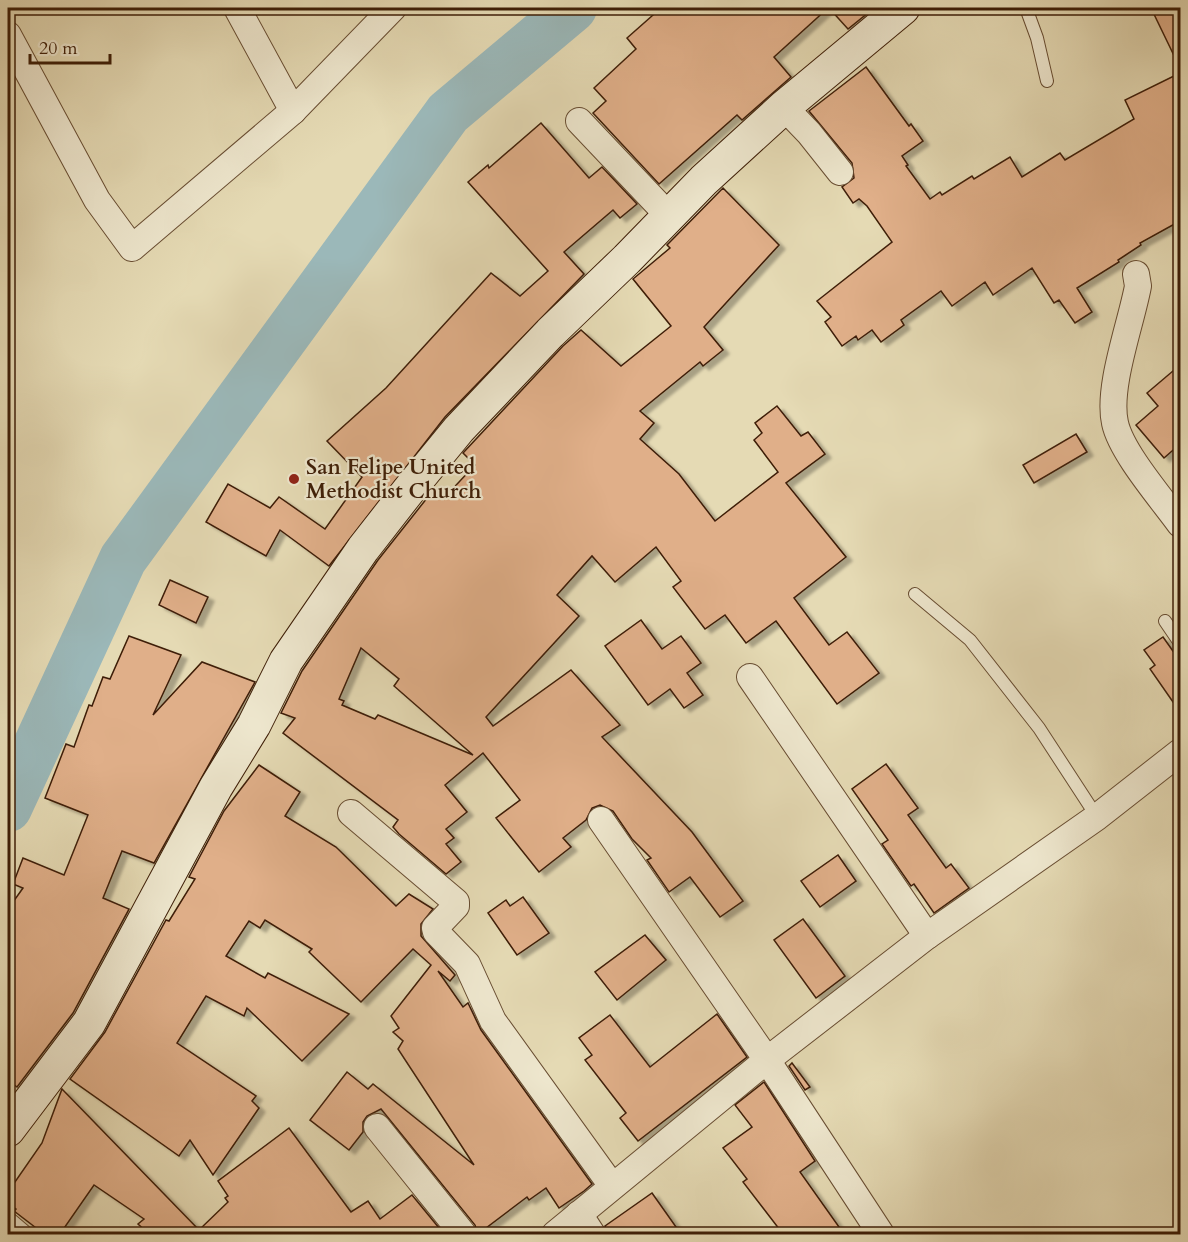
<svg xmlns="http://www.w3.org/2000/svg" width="1188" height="1242" viewBox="0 0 1188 1242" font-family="Cardo,serif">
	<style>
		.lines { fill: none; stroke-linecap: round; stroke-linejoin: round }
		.river { stroke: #9bb8b9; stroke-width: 48 }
		.building { fill: #e0af89; stroke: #3e1e07; stroke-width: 1.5; fill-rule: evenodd; filter: url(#shadow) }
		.lane-casing { stroke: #684d32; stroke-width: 14 }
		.street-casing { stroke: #684d32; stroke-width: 28 }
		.secondary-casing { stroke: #3e1e07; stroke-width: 35 }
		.lane { stroke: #eee7ce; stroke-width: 12 }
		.street { stroke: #eee7ce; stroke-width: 26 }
		.secondary { stroke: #eee7ce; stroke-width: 33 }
		.poi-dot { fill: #8f2418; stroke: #eee7ce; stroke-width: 2 }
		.labels { text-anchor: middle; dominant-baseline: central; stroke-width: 4.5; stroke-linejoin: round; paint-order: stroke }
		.poi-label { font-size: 21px; font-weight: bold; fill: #3e1e07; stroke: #eee7ce; text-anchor: start }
	</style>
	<defs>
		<filter id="shadow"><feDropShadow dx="6" dy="4" stdDeviation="1.5" flood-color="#0004"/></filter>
	</defs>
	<rect width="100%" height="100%" fill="#e5dab4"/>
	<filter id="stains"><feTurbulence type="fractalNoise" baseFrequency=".00333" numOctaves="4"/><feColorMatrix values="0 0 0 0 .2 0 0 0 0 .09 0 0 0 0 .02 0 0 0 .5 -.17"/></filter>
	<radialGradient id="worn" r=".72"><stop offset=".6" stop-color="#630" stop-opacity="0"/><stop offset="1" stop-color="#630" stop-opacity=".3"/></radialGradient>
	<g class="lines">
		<path class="river" d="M 8,808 L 123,559 L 448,113 L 573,8"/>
	</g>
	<g class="building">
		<path d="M 661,8 L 828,8 L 774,57 L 791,77 L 742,120 L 737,115 L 659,184 L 593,113 L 606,101 L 594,88 L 636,49 L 627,38 Z"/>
		<path d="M 829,8 L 874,8 L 848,29 Z"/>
		<path d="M 1151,8 L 1180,8 L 1180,68 Z"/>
		<path d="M 866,67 L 909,126 L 911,124 L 923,141 L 902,156 L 908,165 L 906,166 L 930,199 L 940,192 L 942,195 L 972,176 L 974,179 L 1010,157 L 1022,177 L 1060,153 L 1065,160 L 1134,119 L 1125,100 L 1180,73 L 1180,221 L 1140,243 L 1141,245 L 1118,260 L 1119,262 L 1077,288 L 1092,312 L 1075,323 L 1059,300 L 1054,303 L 1032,268 L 993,295 L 985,282 L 952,306 L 941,291 L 901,320 L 904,325 L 881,342 L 872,330 L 858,340 L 856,336 L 842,346 L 825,322 L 831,317 L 817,301 L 892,242 L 867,206 L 859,199 L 853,203 L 842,187 L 854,178 L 852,163 L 809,111 Z"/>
		<path d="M 541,123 L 589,178 L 602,167 L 637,204 L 620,218 L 613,210 L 564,252 L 584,274 L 445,417 L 329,566 L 280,530 L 266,556 L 206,522 L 228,484 L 270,508 L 279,497 L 325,529 L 362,477 L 327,441 L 386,388 L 491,273 L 520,296 L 548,271 L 468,182 L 488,165 L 489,168 Z"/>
		<path d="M 723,188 L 779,245 L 704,327 L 723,350 L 703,366 L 700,362 L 640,411 L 654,423 L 640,439 L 679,474 L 715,521 L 778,472 L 754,440 L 762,433 L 755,423 L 777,406 L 801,436 L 808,432 L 825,454 L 786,483 L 846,557 L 794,598 L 829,645 L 847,632 L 879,673 L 837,704 L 776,621 L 746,643 L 725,615 L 705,629 L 673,587 L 681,581 L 656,547 L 615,582 L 592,556 L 557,595 L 579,616 L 486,717 L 493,726 L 571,670 L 620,725 L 602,737 L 692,832 L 743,901 L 720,917 L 690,877 L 669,892 L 647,860 L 651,858 L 632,839 L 613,811 L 600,805 L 592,808 L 586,820 L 563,838 L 571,847 L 539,872 L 496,818 L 520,800 L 483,753 L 445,785 L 467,812 L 446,829 L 454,838 L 446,844 L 461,862 L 446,874 L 399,834 L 393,827 L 398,820 L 283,733 L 295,718 L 281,713 L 302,671 L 378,560 L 435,488 L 444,498 L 475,465 L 463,453 L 563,346 L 581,330 L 621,366 L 671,326 L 633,279 L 670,248 L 667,245 ZM 361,648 L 399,679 L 394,686 L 473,755 L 378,715 L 375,719 L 342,705 L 344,701 L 339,699 Z"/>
		<path d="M 1180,365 L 1180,444 L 1164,458 L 1136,425 L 1158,406 L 1147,393 Z"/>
		<path d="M 1076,434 L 1087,452 L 1034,483 L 1023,465 Z"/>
		<path d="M 170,580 L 208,597 L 196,623 L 159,605 Z"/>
		<path d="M 641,620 L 662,649 L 681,636 L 701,663 L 687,673 L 703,695 L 684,708 L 670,689 L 648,705 L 605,646 Z"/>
		<path d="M 129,636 L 181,655 L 153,715 L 202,662 L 255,682 L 154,863 L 122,851 L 103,898 L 129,909 L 73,1013 L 17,1087 L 8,1080 L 8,909 L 23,888 L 13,884 L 23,858 L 64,875 L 88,815 L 45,798 L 66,744 L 74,747 L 89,705 L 92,706 L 103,677 L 110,679 Z"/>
		<path d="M 1163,637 L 1180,661 L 1180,712 L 1150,669 L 1155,665 L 1144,650 Z"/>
		<path d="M 886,764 L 918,808 L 908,815 L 946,868 L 951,864 L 969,888 L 934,913 L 914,884 L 911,886 L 882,844 L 888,840 L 852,789 Z"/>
		<path d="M 259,765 L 300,792 L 285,816 L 336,847 L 396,906 L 409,894 L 433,909 L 421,924 L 421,936 L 455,975 L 450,981 L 438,971 L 463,1007 L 468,1003 L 481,1030 L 592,1184 L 584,1191 L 559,1208 L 546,1188 L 529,1200 L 527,1197 L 478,1234 L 475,1225 L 381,1109 L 367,1116 L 363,1122 L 363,1132 L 349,1150 L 310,1120 L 347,1072 L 368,1089 L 373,1084 L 474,1165 L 398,1049 L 403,1041 L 393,1032 L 399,1028 L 391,1016 L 431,965 L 413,949 L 361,1002 L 309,952 L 312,949 L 265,920 L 260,928 L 249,921 L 226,956 L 265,978 L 268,973 L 349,1014 L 302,1061 L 247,1008 L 244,1016 L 206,996 L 177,1043 L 256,1096 L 252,1101 L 259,1108 L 213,1175 L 190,1140 L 179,1156 L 70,1079 L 105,1032 L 166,920 L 169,921 L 195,879 L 189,877 L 224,811 Z"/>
		<path d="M 838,855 L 856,881 L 820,907 L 801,881 Z"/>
		<path d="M 523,897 L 549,933 L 517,955 L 488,913 L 506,900 L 510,906 Z"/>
		<path d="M 803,919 L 845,976 L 816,998 L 774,940 Z"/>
		<path d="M 645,935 L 666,960 L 617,1000 L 595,972 Z"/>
		<path d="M 717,1014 L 747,1057 L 638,1141 L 620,1118 L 626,1113 L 585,1060 L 592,1055 L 579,1038 L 610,1015 L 650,1067 Z"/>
		<path d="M 792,1063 L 810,1087 L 805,1090 L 789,1066 Z"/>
		<path d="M 764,1082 L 815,1161 L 800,1172 L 844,1234 L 783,1234 L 743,1182 L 747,1179 L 723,1148 L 752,1127 L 735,1105 Z"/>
		<path d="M 62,1089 L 199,1230 L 228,1202 L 225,1198 L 228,1196 L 218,1181 L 289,1128 L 351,1212 L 368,1201 L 380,1219 L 412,1195 L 444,1234 L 149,1234 L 138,1224 L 144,1219 L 94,1185 L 60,1234 L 44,1234 L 14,1211 L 16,1209 L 8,1203 L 8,1192 L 42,1143 Z"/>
		<path d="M 652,1193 L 681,1234 L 607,1234 L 605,1226 Z"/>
	</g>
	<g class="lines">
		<defs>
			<g id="lane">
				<path d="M 1026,8 L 1037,38 L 1047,81"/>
				<path d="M 915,594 L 970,640 L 1039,728 L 1097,817"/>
				<path d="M 1165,621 L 1180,643"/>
				<path d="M 8,1217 L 28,1234"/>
			</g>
			<g id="street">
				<path d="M 237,8 L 293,111"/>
				<path d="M 8,35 L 97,200 L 132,248 L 293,111 L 393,8"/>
				<path d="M 784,107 L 809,133 L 840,172"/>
				<path d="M 579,121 L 669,216"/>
				<path d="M 1136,274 L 1138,286 C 1131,324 1107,387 1115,423 C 1121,452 1162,499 1180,524"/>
				<path d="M 750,677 L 927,936"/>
				<path d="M 351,813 L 456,902 L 456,906 L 435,928 L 436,932 L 467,964 L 493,1021 L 612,1186"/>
				<path d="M 601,820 L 767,1060 L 881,1234"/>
				<path d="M 377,1127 L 463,1234"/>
				<path d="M 579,1214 L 592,1234"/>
				<path d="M 555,1234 L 767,1060 L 927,936 L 1097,817 L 1180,752"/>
			</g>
			<path id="secondary" d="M 8,1130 L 89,1023 L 216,787 L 254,725 L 286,661 L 363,549 L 409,490 L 459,429 L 550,333 L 627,259 L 704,180 L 784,107 L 903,8"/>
		</defs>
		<use href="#lane" class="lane-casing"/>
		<use href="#street" class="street-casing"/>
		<use href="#secondary" class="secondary-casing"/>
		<use href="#lane" class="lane"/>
		<use href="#street" class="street"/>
		<use href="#secondary" class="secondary"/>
	</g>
	<circle class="poi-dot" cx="294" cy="479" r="6"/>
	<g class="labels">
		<g class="poi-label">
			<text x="306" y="467">San Felipe United<tspan x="306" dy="24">Methodist Church</tspan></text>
		</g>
	</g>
	<rect width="1188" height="1242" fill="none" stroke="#e5dab4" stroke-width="30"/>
	<rect x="9" y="9" width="1170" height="1224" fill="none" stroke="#3e1e07" stroke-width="3"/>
	<rect x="15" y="15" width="1158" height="1212" fill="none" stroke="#3e1e07" stroke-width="1.5"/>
	<path d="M30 54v9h80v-9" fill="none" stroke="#3e1e07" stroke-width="3"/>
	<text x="39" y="54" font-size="18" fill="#3e1e07" stroke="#eee7ce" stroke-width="4.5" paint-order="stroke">20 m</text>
	<rect width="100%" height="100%" filter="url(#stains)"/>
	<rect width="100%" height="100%" fill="url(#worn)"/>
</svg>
